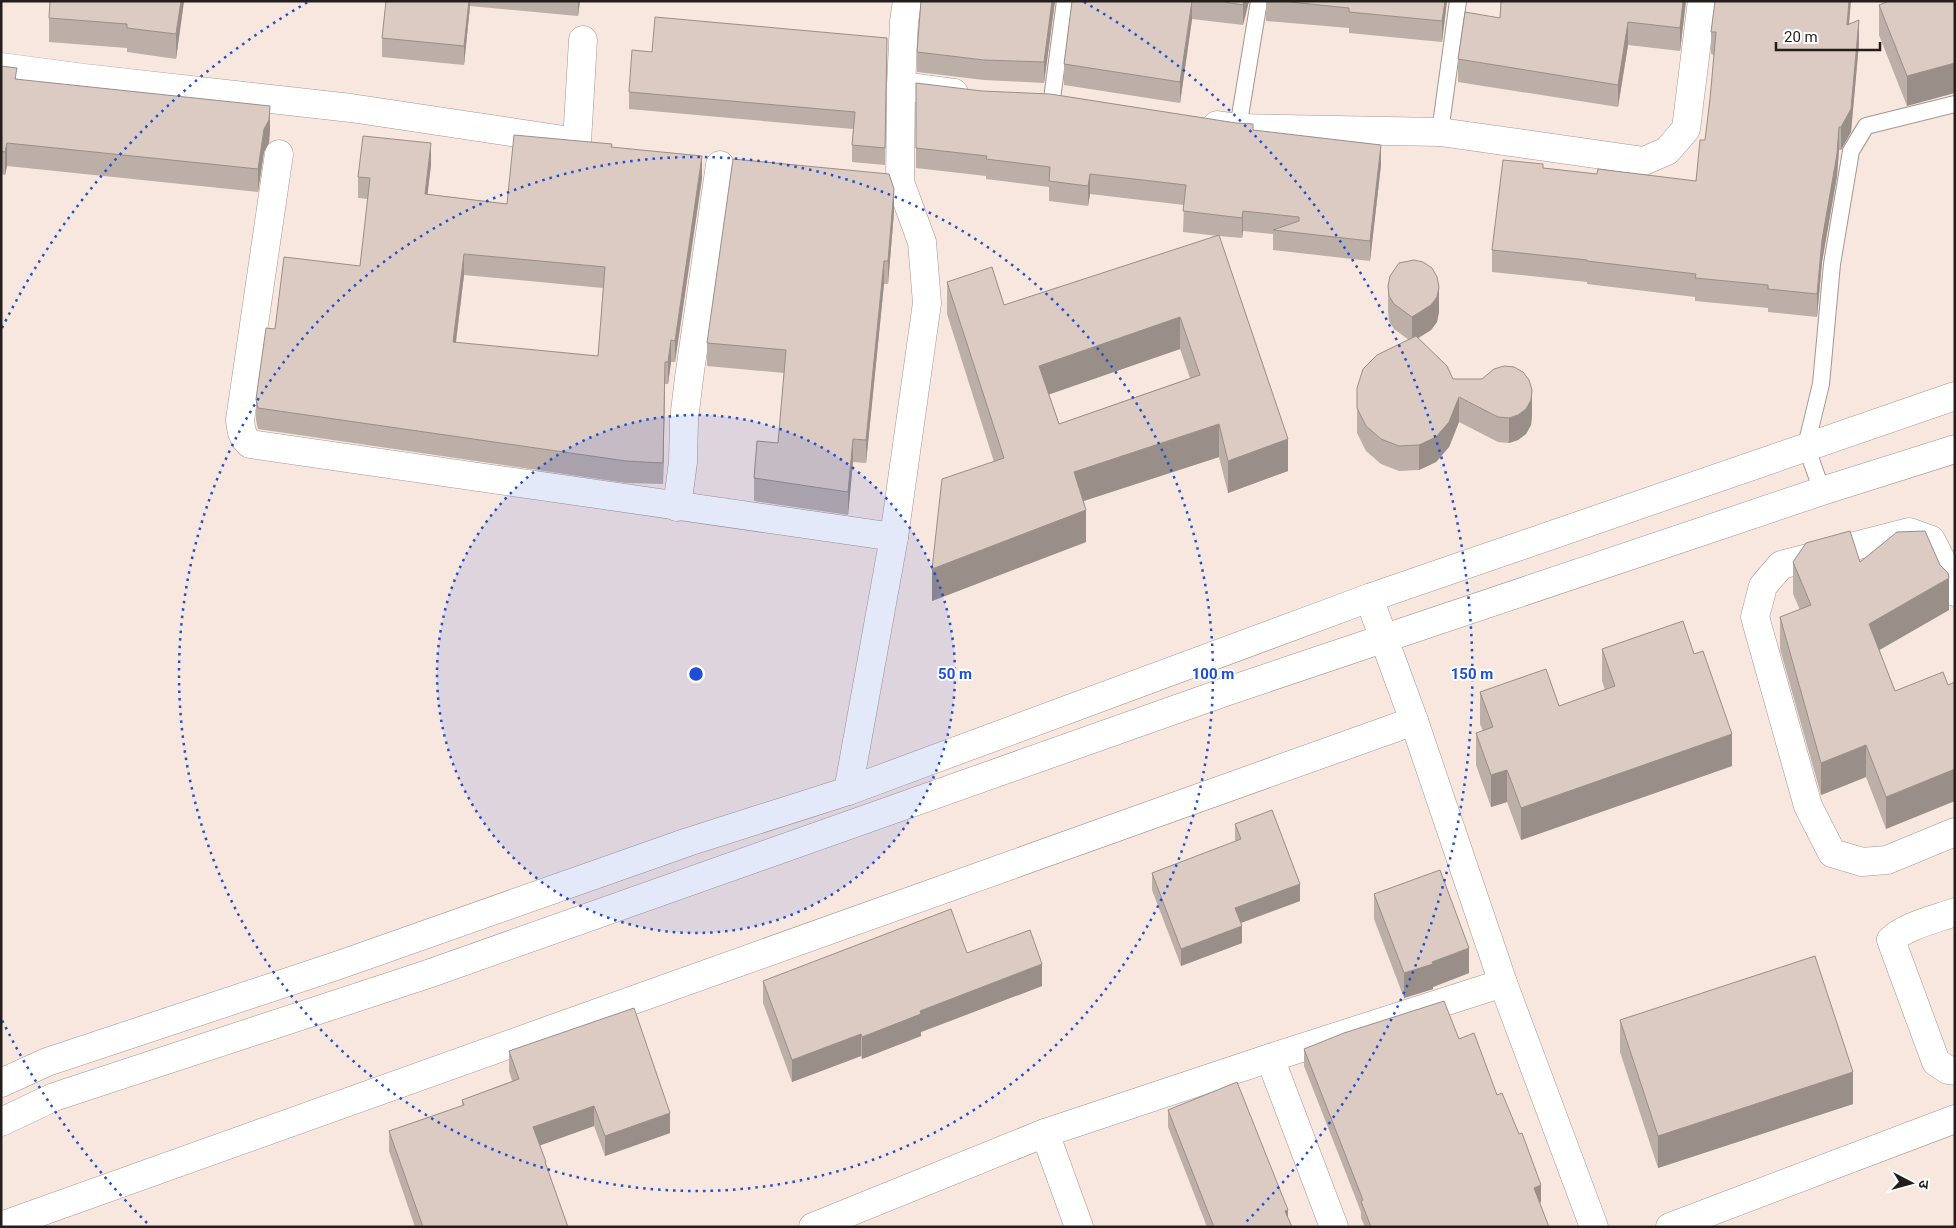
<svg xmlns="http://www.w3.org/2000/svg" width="1956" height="1228" viewBox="0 0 1956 1228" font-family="Roboto,'Noto Sans Devanagari',sans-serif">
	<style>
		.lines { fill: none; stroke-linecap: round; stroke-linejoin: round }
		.lane-casing { stroke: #a5968e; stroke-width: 18 }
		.street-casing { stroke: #a5968e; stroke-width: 29 }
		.highway-casing { stroke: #a5968e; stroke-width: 29 }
		.lane { stroke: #fff; stroke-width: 16 }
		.street { stroke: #fff; stroke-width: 28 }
		.highway { stroke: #fff; stroke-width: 28 }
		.wall { fill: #bcafa8; fill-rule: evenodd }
		.shaded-wall { fill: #998e88 }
		.building { fill: #dbcbc3; stroke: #998e88; fill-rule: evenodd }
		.ring { fill: none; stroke: #1d4ed8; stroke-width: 2.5; stroke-dasharray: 2.5 5 }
		.centre { fill: #1d4ed8; stroke: #fff; stroke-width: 2.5 }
		.ring-label { font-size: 15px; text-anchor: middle; font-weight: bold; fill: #1d4ed8; stroke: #fff; stroke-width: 4; stroke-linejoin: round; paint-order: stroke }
	</style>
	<rect width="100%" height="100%" fill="#f7e7de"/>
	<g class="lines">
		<defs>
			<g id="lane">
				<path d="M 1052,99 L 1065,1"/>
				<path d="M 1238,128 L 1259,1"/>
				<path d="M 1440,132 L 1458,1"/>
				<path d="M 1822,491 L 1806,446 L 1821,384 L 1832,264 L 1851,151 L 1866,126 L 1955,104"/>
			</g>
			<g id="street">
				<path d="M 1,67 L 84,78 L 351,108 L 577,142 L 583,40"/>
				<path d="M 901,86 L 954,93"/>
				<path d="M 1217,125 L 1238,128 L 1440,132 L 1644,161 L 1667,151 L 1686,129 L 1702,1"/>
				<path d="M 279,154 L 240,420 C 241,430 242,437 250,444 L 894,537"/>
				<path d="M 677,507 L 683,462 L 684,420 L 689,378 L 720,165"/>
				<path d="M 1955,592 L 1948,573 L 1931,540 L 1909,532 L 1781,565 L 1763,586 L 1755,617 L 1808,806 L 1832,853 L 1862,862 L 1887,860 L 1955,832"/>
				<path d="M 1369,598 L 1414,721 L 1503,983 L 1594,1227"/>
				<path d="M 848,791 L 894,537 L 927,303 L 922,242 L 900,182 L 901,86 L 904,22 L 907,1"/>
				<path d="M 1955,912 C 1936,919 1905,926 1891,940 L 1936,1062 L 1948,1070 L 1955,1071"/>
				<path d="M 1270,1058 L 1334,1227"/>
				<path d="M 1045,1133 L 1079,1227"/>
				<path d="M 1,1226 L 1414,721"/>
				<path d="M 813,1227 L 1045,1133 L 1270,1058 L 1503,983"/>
				<path d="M 1670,1227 L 1955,1119"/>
			</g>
			<g id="highway">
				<path d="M 1,1083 L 47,1062 L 339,965 L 688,842 L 848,791 L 1369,598 L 1955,396"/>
				<path d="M 1,1122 L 54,1097 L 428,974 L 1225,692 L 1822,491 L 1955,449"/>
			</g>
		</defs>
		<use href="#lane" class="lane-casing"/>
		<use href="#street" class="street-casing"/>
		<use href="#highway" class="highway-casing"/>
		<use href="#lane" class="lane"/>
		<use href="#street" class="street"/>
		<use href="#highway" class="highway"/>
	</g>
	<g class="wall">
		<path d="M 50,1 L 184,1 L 176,59 L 127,52 L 127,48 L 49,42 L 49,18 Z"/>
		<path d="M 386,1 L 580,1 L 578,16 L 470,6 L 464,65 L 382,57 L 382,38 Z"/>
		<path d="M 1055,1 L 1044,83 L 984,80 L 917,72 L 917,52 Z"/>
		<path d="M 1072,1 L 1249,1 L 1243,25 L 1192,19 L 1180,103 L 1064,85 L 1064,64 Z"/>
		<path d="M 1266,1 L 1447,1 L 1442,42 L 1349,33 L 1349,28 L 1266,21 Z"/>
		<path d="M 1686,1 L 1680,51 L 1628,45 L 1618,107 L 1458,82 L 1458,59 L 1500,18 Z"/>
		<path d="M 1955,1 L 1907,106 L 1879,35 L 1879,5 Z"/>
		<path d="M 1849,24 L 1859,43 L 1851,132 L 1841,150 L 1839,150 L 1837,176 L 1822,262 L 1817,317 L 1768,312 L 1768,308 L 1695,301 L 1695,297 L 1587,284 L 1587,282 L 1492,272 L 1492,250 L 1543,168 L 1597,174 L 1696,181 L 1705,140 L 1710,99 L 1714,55 L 1711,54 L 1711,32 Z"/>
		<path d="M 652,52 L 887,55 L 885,165 L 852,162 L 852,145 L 853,129 L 629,109 L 629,92 Z"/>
		<path d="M 1,66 L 17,79 L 270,129 L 269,143 L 264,152 L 258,192 L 7,166 L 5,175 L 1,174 Z"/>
		<path d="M 916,83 L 1253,130 L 1381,165 L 1370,261 L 1273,250 L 1273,234 L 1243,231 L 1242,238 L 1219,236 L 1288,471 L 1228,493 L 1219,457 L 1084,501 L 1086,542 L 932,601 L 994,462 L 947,314 L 947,282 L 1004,305 L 1218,236 L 1183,232 L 1184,205 L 1090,194 L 1088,206 L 1049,201 L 1049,187 L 986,179 L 986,176 L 916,168 ZM 1180,349 L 1190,378 L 1059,424 L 1049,394 Z"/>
		<path d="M 612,147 L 702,178 L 675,362 L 671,362 L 668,384 L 665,384 L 663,484 L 626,483 L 258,429 L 256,420 L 256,399 L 275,329 L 360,266 L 368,199 L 358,198 L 358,177 L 431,165 L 427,194 L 507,204 ZM 464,275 L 603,288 L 598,356 L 456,343 Z"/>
		<path d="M 894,212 L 888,284 L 884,284 L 866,463 L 853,462 L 848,515 L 754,501 L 754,478 L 778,443 L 784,373 L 707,366 L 707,343 Z"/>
		<path d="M 1388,286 L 1439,312 L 1437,322 L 1431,330 L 1418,338 L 1453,379 L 1532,415 L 1531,425 L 1526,434 L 1518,440 L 1509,443 L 1498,442 L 1459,422 L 1449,447 L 1436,462 L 1419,470 L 1399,471 L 1381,464 L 1366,451 L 1357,433 L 1357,388 L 1409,340 L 1394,329 L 1389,321 L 1388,311 Z"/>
		<path d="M 1793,562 L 1860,562 L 1949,610 L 1879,650 L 1895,691 L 1886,829 L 1866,777 L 1821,795 L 1780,649 L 1780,617 L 1800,610 L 1793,594 Z"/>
		<path d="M 1602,649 L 1732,766 L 1521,840 L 1507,802 L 1491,807 L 1476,765 L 1476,733 L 1483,731 L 1480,724 L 1480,692 L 1559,706 L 1605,690 L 1602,681 Z"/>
		<path d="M 1235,824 L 1300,901 L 1241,923 L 1242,943 L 1181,966 L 1152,890 L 1152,873 L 1235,842 Z"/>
		<path d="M 1374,894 L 1469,973 L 1433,987 L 1433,989 L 1404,998 L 1374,919 Z"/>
		<path d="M 967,953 L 1042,986 L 921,1032 L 921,1036 L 862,1059 L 861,1056 L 792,1082 L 763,1003 L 763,981 Z"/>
		<path d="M 1620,1020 L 1853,1104 L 1658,1168 L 1620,1052 Z"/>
		<path d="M 1459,1039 L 1497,1095 L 1541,1202 L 1539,1203 L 1549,1227 L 1365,1227 L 1361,1218 L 1361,1212 L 1304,1066 L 1304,1049 Z"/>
		<path d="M 509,1051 L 670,1133 L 605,1156 L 594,1126 L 540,1145 L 546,1166 L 568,1227 L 415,1227 L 389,1151 L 389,1131 L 462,1106 L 462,1100 L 512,1081 L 509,1071 Z"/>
		<path d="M 1168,1110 L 1288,1218 L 1292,1227 L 1207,1227 L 1168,1127 Z"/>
	</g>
	<g class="shaded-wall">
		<path d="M 181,1 L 184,1 L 176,59 L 176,34 Z"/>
		<path d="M 469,1 L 470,1 L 470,6 L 464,65 L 464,46 Z"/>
		<path d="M 578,1 L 580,1 L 578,16 Z"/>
		<path d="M 1052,1 L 1055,1 L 1044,83 L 1044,62 Z"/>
		<path d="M 1192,1 L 1192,19 L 1180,103 L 1180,82 Z"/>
		<path d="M 1244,1 L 1249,1 L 1243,25 L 1243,5 Z"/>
		<path d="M 1445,1 L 1447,1 L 1442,42 L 1442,21 Z"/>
		<path d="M 1683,1 L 1686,1 L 1680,51 L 1680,28 Z"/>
		<path d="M 1849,1 L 1851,1 L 1847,48 L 1847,25 Z"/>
		<path d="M 1859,20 L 1859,43 L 1851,132 L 1841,150 L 1841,127 Z"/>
		<path d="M 1628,22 L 1628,45 L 1618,107 L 1618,85 Z"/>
		<path d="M 1955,63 L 1955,93 L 1907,106 L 1907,76 Z"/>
		<path d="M 270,106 L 270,129 L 269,143 L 264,152 L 258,192 L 258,169 L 264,129 Z"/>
		<path d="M 1839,127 L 1839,150 L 1837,176 L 1822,262 L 1817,317 L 1817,294 L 1822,240 Z"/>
		<path d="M 7,143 L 7,166 L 5,175 L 5,152 Z"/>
		<path d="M 431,143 L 431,165 L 425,216 L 425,194 Z"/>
		<path d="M 1381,145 L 1381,165 L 1370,261 L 1370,241 Z"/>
		<path d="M 702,156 L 702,178 L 675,362 L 675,341 Z"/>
		<path d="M 1090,174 L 1090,194 L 1088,206 L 1088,186 Z"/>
		<path d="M 894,189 L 894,212 L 888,284 L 888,261 Z"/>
		<path d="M 1243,211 L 1243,231 L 1242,238 L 1242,218 Z"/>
		<path d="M 464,254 L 464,275 L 453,364 L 453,342 Z"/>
		<path d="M 884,261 L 884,284 L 866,463 L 866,440 Z"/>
		<path d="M 1439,287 L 1439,312 L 1437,322 L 1431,330 L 1412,342 L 1412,317 Z"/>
		<path d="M 1180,317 L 1180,349 L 1039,398 L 1039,366 Z"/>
		<path d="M 671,340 L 671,362 L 668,384 L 668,362 Z"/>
		<path d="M 665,362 L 665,384 L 663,484 L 663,463 Z"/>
		<path d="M 1532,390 L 1532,415 L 1531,425 L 1526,434 L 1518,440 L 1509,443 L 1509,418 Z"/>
		<path d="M 1459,397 L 1459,422 L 1449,447 L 1436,462 L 1419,470 L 1419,445 Z"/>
		<path d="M 1219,424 L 1219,457 L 1074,504 L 1074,472 Z"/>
		<path d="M 853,439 L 853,462 L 848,515 L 848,492 Z"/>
		<path d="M 1288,439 L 1288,471 L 1228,493 L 1228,461 Z"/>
		<path d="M 1086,510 L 1086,542 L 932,601 L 932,569 Z"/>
		<path d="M 1949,578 L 1949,610 L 1869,656 L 1869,624 Z"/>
		<path d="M 1732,734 L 1732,766 L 1521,840 L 1521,808 Z"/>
		<path d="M 1866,745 L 1866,777 L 1821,795 L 1821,763 Z"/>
		<path d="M 1955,769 L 1955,801 L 1886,829 L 1886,797 Z"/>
		<path d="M 1507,770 L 1507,802 L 1491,807 L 1491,775 Z"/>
		<path d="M 1300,884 L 1300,901 L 1235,925 L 1235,908 Z"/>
		<path d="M 1242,926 L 1242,943 L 1181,966 L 1181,949 Z"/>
		<path d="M 1469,948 L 1469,973 L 1433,987 L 1433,989 L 1404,998 L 1404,973 Z"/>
		<path d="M 1042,964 L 1042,986 L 921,1032 L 921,1036 L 862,1059 L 862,1037 L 920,1011 Z"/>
		<path d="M 861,1034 L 861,1056 L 792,1082 L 792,1060 Z"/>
		<path d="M 1853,1072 L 1853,1104 L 1658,1168 L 1658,1136 Z"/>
		<path d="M 594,1106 L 594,1126 L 533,1148 L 533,1127 Z"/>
		<path d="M 670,1113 L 670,1133 L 605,1156 L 605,1136 Z"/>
		<path d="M 1541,1185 L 1541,1202 L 1534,1205 L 1534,1188 Z"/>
		<path d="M 1288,1210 L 1288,1227 L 1285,1211 Z"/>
	</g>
	<g class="building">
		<path d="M 50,1 L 181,1 L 176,34 L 127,28 L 127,24 L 49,18 Z"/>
		<path d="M 386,1 L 469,1 L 464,46 L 382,38 Z"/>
		<path d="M 921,1 L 1052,1 L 1044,62 L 984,60 L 917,52 Z"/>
		<path d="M 1072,1 L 1192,1 L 1180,82 L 1064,64 Z"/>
		<path d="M 1218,1 L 1244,1 L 1243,5 Z"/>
		<path d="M 1281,1 L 1445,1 L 1442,21 L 1349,12 L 1349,8 Z"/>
		<path d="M 1501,1 L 1683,1 L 1680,28 L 1628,22 L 1618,85 L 1458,59 L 1465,12 L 1500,18 Z"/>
		<path d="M 1715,1 L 1849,1 L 1847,25 L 1859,20 L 1851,109 L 1841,127 L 1839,127 L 1837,154 L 1822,240 L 1817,294 L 1768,289 L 1768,285 L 1695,278 L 1696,274 L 1587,261 L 1587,260 L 1492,250 L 1503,160 L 1543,164 L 1543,168 L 1597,174 L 1598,169 L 1696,181 L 1700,140 L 1705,140 L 1710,99 L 1716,32 L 1711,32 Z"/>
		<path d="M 1889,1 L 1955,1 L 1955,63 L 1907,76 L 1879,5 Z"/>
		<path d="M 655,17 L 887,38 L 885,148 L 852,145 L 855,112 L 629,92 L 632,50 L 652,52 Z"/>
		<path d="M 1,66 L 17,68 L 15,79 L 270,106 L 269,120 L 264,129 L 258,169 L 7,143 L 5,152 L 1,151 Z"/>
		<path d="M 916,83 L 982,91 L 1050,94 L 1236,123 L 1253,124 L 1253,130 L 1381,145 L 1370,241 L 1273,230 L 1299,221 L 1299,217 L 1243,211 L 1242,218 L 1183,211 L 1186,185 L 1090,174 L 1088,186 L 1049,181 L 1050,167 L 986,159 L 987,156 L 916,148 Z"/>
		<path d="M 514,135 L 612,144 L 611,147 L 702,156 L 675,341 L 671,340 L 668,362 L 665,362 L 663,463 L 626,461 L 258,408 L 256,399 L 266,328 L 275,329 L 284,257 L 360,266 L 370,178 L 358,177 L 363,136 L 431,143 L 425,194 L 507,204 ZM 464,254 L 605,267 L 598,356 L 453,342 Z"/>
		<path d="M 733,159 L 889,174 L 894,189 L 888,261 L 884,261 L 866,440 L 853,439 L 848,492 L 754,478 L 757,441 L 778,443 L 786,350 L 707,343 Z"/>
		<path d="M 1219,235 L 1288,439 L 1228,461 L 1219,424 L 1074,472 L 1086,510 L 932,569 L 942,479 L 1004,458 L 947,282 L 992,267 L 1004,305 ZM 1180,317 L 1200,375 L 1059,424 L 1039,366 Z"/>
		<path d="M 1414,260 L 1423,262 L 1432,268 L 1437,277 L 1439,287 L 1437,297 L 1431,305 L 1412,317 L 1394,304 L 1389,296 L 1388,286 L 1390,276 L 1399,263 Z"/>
		<path d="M 1416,336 L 1447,366 L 1453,379 L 1482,379 L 1494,369 L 1504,366 L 1514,367 L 1523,372 L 1529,380 L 1532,390 L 1531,400 L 1526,409 L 1518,415 L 1509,418 L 1498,417 L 1459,397 L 1449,422 L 1436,437 L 1419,445 L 1399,446 L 1381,439 L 1366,426 L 1357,408 L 1357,388 L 1363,369 L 1377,355 Z"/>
		<path d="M 1850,531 L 1860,562 L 1897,532 L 1925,531 L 1940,565 L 1948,573 L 1949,578 L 1869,624 L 1895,691 L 1943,672 L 1948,685 L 1955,682 L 1955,769 L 1886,797 L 1866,745 L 1821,763 L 1780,617 L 1811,605 L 1793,562 L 1806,543 Z"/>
		<path d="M 1683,621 L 1694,654 L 1703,651 L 1732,734 L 1521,808 L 1507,770 L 1491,775 L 1476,733 L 1493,727 L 1480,692 L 1546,669 L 1559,706 L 1615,686 L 1602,649 Z"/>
		<path d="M 1272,810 L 1300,884 L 1235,908 L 1242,926 L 1181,949 L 1152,873 L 1241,839 L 1235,824 Z"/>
		<path d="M 1440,870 L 1469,948 L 1432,962 L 1433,964 L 1404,973 L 1374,894 Z"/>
		<path d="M 951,909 L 967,953 L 1030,930 L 1042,964 L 920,1011 L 921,1014 L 862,1037 L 861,1034 L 792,1060 L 763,981 Z"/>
		<path d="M 1815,956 L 1853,1072 L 1658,1136 L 1620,1020 Z"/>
		<path d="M 1444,1001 L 1459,1039 L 1474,1033 L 1497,1095 L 1502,1093 L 1519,1134 L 1522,1133 L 1541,1185 L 1534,1188 L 1549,1227 L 1371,1227 L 1361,1201 L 1363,1200 L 1304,1049 L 1344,1033 Z"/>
		<path d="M 634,1008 L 670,1113 L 605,1136 L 594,1106 L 533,1127 L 546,1162 L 545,1162 L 568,1227 L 423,1227 L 389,1131 L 464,1105 L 462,1100 L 519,1079 L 509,1051 Z"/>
		<path d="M 1237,1082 L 1288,1210 L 1285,1211 L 1292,1227 L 1214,1227 L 1168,1110 Z"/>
	</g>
	<circle cx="696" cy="674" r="259" fill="#1d4ed8" fill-opacity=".12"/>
	<g class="ring">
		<circle cx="696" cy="674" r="259"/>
		<circle cx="696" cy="674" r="517"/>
		<path d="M147 1223A776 776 0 0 1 2 1020M2 328A776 776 0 0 1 308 2M1084 2A776 776 0 0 1 1245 1223"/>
	</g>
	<circle cx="696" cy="674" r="8" class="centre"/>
	<g class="ring-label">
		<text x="955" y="679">50 m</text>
		<text x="1213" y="679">100 m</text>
		<text x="1472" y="679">150 m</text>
	</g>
	<rect width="1956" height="1228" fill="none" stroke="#231e1b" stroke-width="5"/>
	<g transform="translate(1911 1183) rotate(96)" stroke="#ffffff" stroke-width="4" paint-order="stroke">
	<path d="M0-4L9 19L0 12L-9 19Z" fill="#231e1b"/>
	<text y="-8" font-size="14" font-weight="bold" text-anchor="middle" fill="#231e1b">उ</text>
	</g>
	<path d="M1776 42v8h104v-8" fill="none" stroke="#231e1b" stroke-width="2.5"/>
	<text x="1784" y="42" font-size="15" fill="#231e1b" stroke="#ffffff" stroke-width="4" paint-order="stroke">20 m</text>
</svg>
